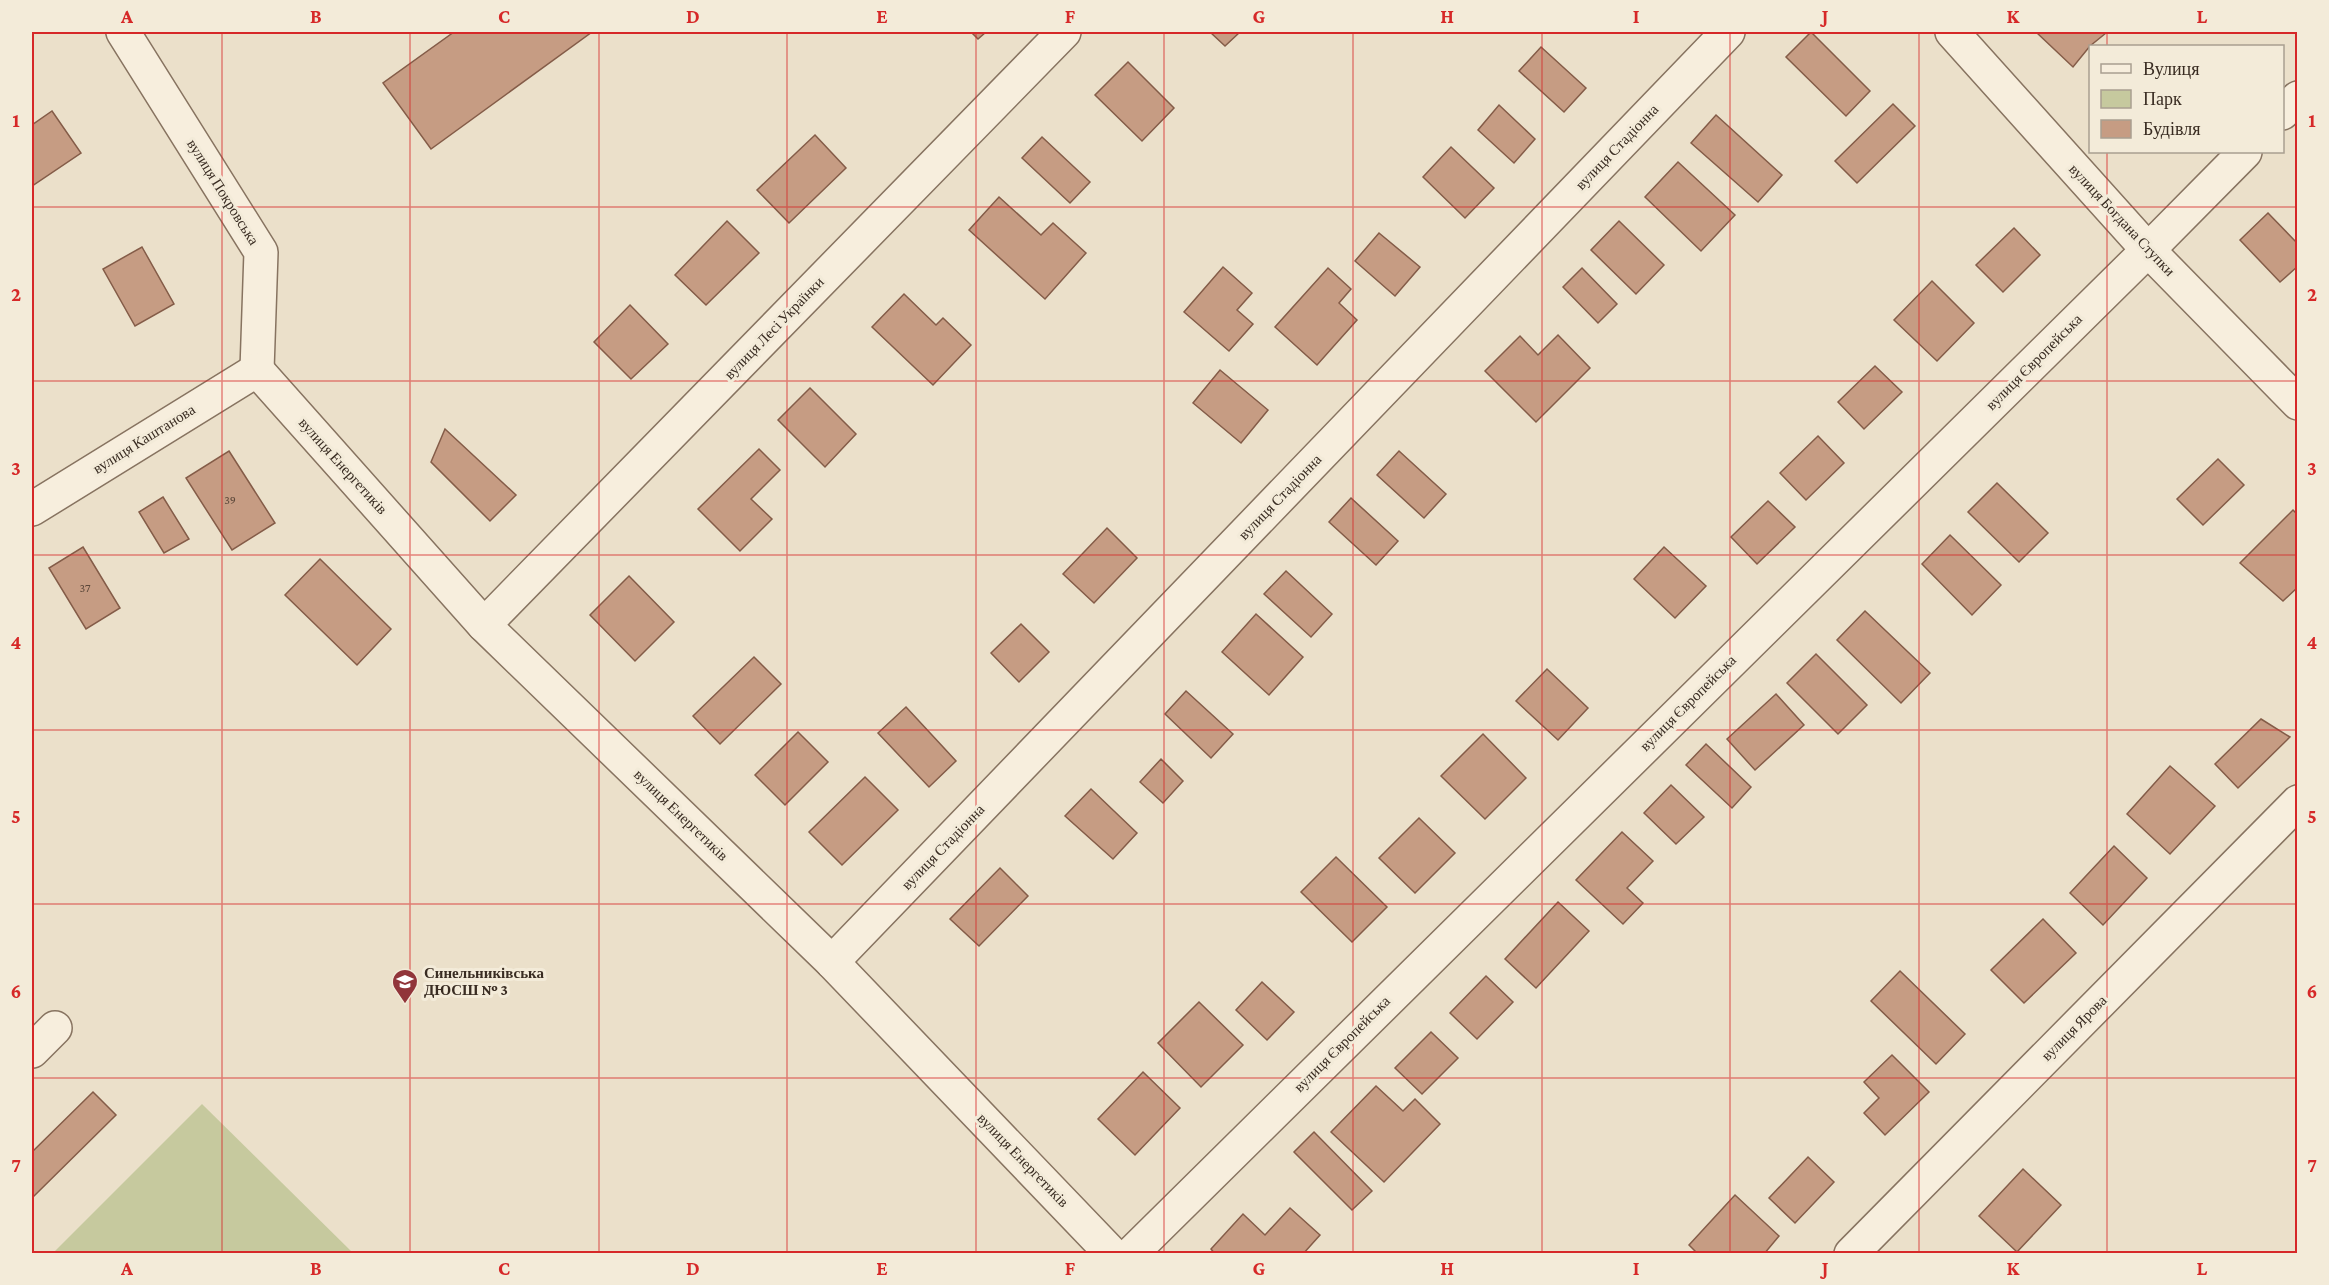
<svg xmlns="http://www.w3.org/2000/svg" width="2329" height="1285" viewBox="0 0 2329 1285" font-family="'Crimson Pro',serif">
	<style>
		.green { fill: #c6c99e }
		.building { fill: #c69c83; stroke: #845c48; stroke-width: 1.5 }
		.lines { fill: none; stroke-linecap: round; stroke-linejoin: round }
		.minor-casing { stroke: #877360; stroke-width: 36 }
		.minor { stroke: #f7eedd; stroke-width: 33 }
		.grid { fill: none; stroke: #d62828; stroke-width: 1.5; stroke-opacity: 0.55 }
		.labels { text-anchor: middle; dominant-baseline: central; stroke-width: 6; stroke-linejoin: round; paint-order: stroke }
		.number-label { font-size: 12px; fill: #5c483a }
		.street-label { font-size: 15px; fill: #392c22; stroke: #f3ebd9 }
		.poi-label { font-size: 15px; font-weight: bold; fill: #392c22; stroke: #f3ebd9; text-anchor: start }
		.neatline { fill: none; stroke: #d62828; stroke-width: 2 }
		.grid-label { font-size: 20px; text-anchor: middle; font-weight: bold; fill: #d62828 }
	</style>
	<rect width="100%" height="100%" fill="#ebe0ca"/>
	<path class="green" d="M 202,1104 L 353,1253 L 53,1253 Z"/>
	<g class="building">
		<path d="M 454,32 L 592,32 L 431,149 L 383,83 Z"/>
		<path d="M 971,32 L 986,32 L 978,39 Z"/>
		<path d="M 1210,32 L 1240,32 L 1225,46 Z"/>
		<path d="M 1811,32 L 1870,91 L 1846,116 L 1786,57 Z"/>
		<path d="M 2036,32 L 2105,32 L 2106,33 L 2090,46 L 2073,67 Z"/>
		<path d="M 1541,47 L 1586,88 L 1564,112 L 1519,71 Z"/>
		<path d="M 1128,62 L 1174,108 L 1142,141 L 1095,95 Z"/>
		<path d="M 1893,104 L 1915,126 L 1857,183 L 1835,161 Z"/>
		<path d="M 1499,105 L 1535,139 L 1514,163 L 1478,130 Z"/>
		<path d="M 52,111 L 81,153 L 32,186 L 32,125 Z"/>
		<path d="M 1716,115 L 1782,175 L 1758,202 L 1691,143 Z"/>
		<path d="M 815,135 L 846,168 L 789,223 L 757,190 Z"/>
		<path d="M 1042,137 L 1090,182 L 1070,203 L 1022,158 Z"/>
		<path d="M 1451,147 L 1494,188 L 1465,218 L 1423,177 Z"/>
		<path d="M 1678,162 L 1735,215 L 1701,251 L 1645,197 Z"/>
		<path d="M 999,197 L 1041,235 L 1053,223 L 1086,253 L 1045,299 L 969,230 Z"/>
		<path d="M 2268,213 L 2298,244 L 2298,266 L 2280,282 L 2240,240 Z"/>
		<path d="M 727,221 L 759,253 L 706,305 L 675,275 Z"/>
		<path d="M 1619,221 L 1664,265 L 1636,294 L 1591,250 Z"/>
		<path d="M 2014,228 L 2040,255 L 2003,292 L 1976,265 Z"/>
		<path d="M 1379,233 L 1420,267 L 1395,296 L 1355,261 Z"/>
		<path d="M 142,247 L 174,304 L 135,326 L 103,269 Z"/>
		<path d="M 1223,267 L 1252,293 L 1237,310 L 1253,324 L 1229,351 L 1184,312 Z"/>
		<path d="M 1328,268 L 1351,289 L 1339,303 L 1357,320 L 1317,365 L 1275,327 Z"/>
		<path d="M 1582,268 L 1617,304 L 1598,323 L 1563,287 Z"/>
		<path d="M 1932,281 L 1974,323 L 1937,361 L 1894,320 Z"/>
		<path d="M 904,294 L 936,325 L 943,318 L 971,345 L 933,385 L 872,327 Z"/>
		<path d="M 630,305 L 668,344 L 631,379 L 594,342 Z"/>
		<path d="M 1558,335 L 1590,368 L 1536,422 L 1485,371 L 1520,336 L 1538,355 Z"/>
		<path d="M 1875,366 L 1902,392 L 1864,429 L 1838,402 Z"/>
		<path d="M 1220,370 L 1268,410 L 1241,443 L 1193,403 Z"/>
		<path d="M 810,388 L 856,434 L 825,467 L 778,420 Z"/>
		<path d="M 445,429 L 516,495 L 490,521 L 431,462 Z"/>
		<path d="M 1818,436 L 1844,463 L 1806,500 L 1780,473 Z"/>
		<path d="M 759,449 L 780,470 L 751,499 L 772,519 L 740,551 L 698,509 Z"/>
		<path d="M 229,451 L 275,523 L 232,550 L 186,478 Z"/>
		<path d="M 1399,451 L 1446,494 L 1424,518 L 1377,475 Z"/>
		<path d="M 2218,459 L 2244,485 L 2203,525 L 2177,499 Z"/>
		<path d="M 1997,483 L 2048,533 L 2019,562 L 1968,512 Z"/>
		<path d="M 163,497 L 189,539 L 164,553 L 139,512 Z"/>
		<path d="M 1351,498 L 1398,541 L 1376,565 L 1329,522 Z"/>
		<path d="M 1768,501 L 1795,527 L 1757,564 L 1731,537 Z"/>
		<path d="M 2293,510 L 2298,515 L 2298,587 L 2283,601 L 2240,563 Z"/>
		<path d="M 1107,528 L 1137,558 L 1094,603 L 1063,574 Z"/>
		<path d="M 1950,535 L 2001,585 L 1972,615 L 1922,564 Z"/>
		<path d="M 83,547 L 120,608 L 86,629 L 49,568 Z"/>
		<path d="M 1664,547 L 1706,586 L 1675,618 L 1634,579 Z"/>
		<path d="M 320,559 L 391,629 L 357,665 L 285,595 Z"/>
		<path d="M 1286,571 L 1332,614 L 1311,637 L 1264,594 Z"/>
		<path d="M 629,576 L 674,622 L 635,661 L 590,615 Z"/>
		<path d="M 1865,611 L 1930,673 L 1901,703 L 1837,640 Z"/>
		<path d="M 1256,614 L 1303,657 L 1269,695 L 1222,652 Z"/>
		<path d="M 1021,624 L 1049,652 L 1019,682 L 991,653 Z"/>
		<path d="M 1816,654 L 1867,705 L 1838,734 L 1787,683 Z"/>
		<path d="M 754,657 L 781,684 L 720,744 L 693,716 Z"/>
		<path d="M 1547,669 L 1588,708 L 1558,740 L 1516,701 Z"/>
		<path d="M 1186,691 L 1233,734 L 1211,758 L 1165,714 Z"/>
		<path d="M 1776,694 L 1804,725 L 1755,770 L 1727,739 Z"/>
		<path d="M 906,707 L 956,761 L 929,787 L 878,733 Z"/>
		<path d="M 2261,719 L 2290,737 L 2238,788 L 2215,764 Z"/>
		<path d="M 798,732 L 828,762 L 785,805 L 755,775 Z"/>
		<path d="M 1483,734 L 1526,778 L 1485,819 L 1441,776 Z"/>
		<path d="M 1706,744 L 1751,787 L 1732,808 L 1686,765 Z"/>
		<path d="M 1161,759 L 1183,781 L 1163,803 L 1140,782 Z"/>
		<path d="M 2170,766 L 2215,806 L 2170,854 L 2127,814 Z"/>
		<path d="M 865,777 L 898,810 L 842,865 L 809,832 Z"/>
		<path d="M 1671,785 L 1704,817 L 1676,844 L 1644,813 Z"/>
		<path d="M 1091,789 L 1137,833 L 1113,859 L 1065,816 Z"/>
		<path d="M 1419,818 L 1455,853 L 1415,893 L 1379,858 Z"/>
		<path d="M 1622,832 L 1653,861 L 1627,888 L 1643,903 L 1623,924 L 1576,880 Z"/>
		<path d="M 2114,846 L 2147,878 L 2103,925 L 2070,893 Z"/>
		<path d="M 1336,857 L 1387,907 L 1352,942 L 1301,892 Z"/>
		<path d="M 1000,868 L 1028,896 L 979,946 L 950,919 Z"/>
		<path d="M 1558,902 L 1589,931 L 1536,988 L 1505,959 Z"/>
		<path d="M 2043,919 L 2076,953 L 2024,1003 L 1991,970 Z"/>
		<path d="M 1900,971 L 1965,1034 L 1936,1064 L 1871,1001 Z"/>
		<path d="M 1486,976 L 1513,1002 L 1477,1039 L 1450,1013 Z"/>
		<path d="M 1262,982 L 1294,1012 L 1267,1040 L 1236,1010 Z"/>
		<path d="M 1199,1002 L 1243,1045 L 1201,1087 L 1158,1043 Z"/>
		<path d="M 1431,1032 L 1458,1058 L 1422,1094 L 1395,1068 Z"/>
		<path d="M 1892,1055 L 1929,1092 L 1885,1135 L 1864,1113 L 1879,1098 L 1864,1082 Z"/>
		<path d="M 1143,1072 L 1180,1108 L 1135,1155 L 1098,1119 Z"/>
		<path d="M 1376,1086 L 1403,1111 L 1415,1099 L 1440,1124 L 1384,1182 L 1331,1132 Z"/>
		<path d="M 93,1092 L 116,1115 L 32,1198 L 32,1152 Z"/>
		<path d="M 1314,1132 L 1372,1191 L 1352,1210 L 1294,1152 Z"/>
		<path d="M 1808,1157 L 1834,1182 L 1795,1223 L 1769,1198 Z"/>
		<path d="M 2023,1169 L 2061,1205 L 2017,1252 L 1979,1216 Z"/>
		<path d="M 1735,1195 L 1779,1236 L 1764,1254 L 1698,1254 L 1689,1245 Z"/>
		<path d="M 1290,1208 L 1320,1235 L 1303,1254 L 1215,1254 L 1211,1249 L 1243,1214 L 1265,1235 Z"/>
	</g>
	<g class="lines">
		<defs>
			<g id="minor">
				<path d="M 123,32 L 261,252 L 257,370"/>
				<path d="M 1952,32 L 2148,250 L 2298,403"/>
				<path d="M 2282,113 L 2298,98"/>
				<path d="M 257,370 L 484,625 L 832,962 L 1112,1254"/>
				<path d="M 32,509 L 257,370"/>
				<path d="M 484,625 L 1064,32"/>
				<path d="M 832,962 L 1728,32"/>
				<path d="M 32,1051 L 55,1028"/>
				<path d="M 1131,1254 L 2148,250 L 2245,152"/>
				<path d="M 1851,1254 L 2298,802"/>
			</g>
		</defs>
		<use href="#minor" class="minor-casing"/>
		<use href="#minor" class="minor"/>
	</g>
	<path class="grid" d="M 222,32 L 222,1254M 410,32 L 410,1254M 599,32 L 599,1254M 787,32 L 787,1254M 976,32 L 976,1254M 1164,32 L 1164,1254M 1353,32 L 1353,1254M 1542,32 L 1542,1254M 1730,32 L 1730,1254M 1919,32 L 1919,1254M 2107,32 L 2107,46M 2107,152 L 2107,1254M 32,207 L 2298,207M 32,381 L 2298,381M 32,555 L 2298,555M 32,730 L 2298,730M 32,904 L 2298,904M 32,1078 L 2298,1078"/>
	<defs>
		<symbol id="school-pin" viewBox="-11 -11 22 30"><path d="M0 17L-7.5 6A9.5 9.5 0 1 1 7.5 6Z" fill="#91353a" stroke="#f3ebd9"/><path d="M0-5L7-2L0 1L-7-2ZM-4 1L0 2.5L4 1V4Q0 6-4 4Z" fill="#fff"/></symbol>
	</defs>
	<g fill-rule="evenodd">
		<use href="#school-pin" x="390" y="967" width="30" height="40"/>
	</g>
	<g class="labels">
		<g class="number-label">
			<text x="230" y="500">39</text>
			<text x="85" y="588">37</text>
		</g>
		<g class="street-label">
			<text transform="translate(1617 147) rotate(-46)">вулиця Стадіонна</text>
			<text transform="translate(223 192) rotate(58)">вулиця Покровська</text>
			<text transform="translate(2122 220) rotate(47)">вулиця Богдана Ступки</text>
			<text transform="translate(774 328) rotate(-46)">вулиця Лесі Українки</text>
			<text transform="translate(2034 362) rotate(-45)">вулиця Європейська</text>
			<text transform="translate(144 439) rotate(-32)">вулиця Каштанова</text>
			<text transform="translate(343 466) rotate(48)">вулиця Енергетиків</text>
			<text transform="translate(1280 497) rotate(-46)">вулиця Стадіонна</text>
			<text transform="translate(1688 703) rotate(-45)">вулиця Європейська</text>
			<text transform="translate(681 815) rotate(44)">вулиця Енергетиків</text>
			<text transform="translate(943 847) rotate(-46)">вулиця Стадіонна</text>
			<text transform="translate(2074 1028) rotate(-45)">вулиця Ярова</text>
			<text transform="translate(1342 1044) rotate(-45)">вулиця Європейська</text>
			<text transform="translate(1023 1160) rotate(46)">вулиця Енергетиків</text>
		</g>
		<g class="poi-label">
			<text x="424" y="973">Синельниківська<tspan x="424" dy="17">ДЮСШ № 3</tspan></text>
		</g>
	</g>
	<rect width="2329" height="1285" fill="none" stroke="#f3ebd9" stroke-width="66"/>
	<rect x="2089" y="45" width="195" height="108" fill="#f3ebd9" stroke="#a99f90" stroke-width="1.5"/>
	<rect x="2101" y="64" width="30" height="9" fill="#f7eedd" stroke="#a99f90" stroke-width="1.5"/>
	<text x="2143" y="75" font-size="18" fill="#392c22">Вулиця</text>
	<rect x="2101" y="90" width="30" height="18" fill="#c6c99e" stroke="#a99f90" stroke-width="1.5"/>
	<text x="2143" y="105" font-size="18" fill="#392c22">Парк</text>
	<rect x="2101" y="120" width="30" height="18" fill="#c69c83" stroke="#a99f90" stroke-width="1.5"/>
	<text x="2143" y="135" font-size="18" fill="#392c22">Будівля</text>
	<rect x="33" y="33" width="2263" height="1219" class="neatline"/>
	<g class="grid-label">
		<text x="127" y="23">A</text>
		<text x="316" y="23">B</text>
		<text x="504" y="23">C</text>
		<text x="693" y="23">D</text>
		<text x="882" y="23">E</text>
		<text x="1070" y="23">F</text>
		<text x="1259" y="23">G</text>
		<text x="1447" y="23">H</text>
		<text x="1636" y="23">I</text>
		<text x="1825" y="23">J</text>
		<text x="2013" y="23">K</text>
		<text x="2202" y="23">L</text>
		<text x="16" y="127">1</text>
		<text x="2312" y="127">1</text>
		<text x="16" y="301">2</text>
		<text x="2312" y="301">2</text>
		<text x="16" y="475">3</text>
		<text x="2312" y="475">3</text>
		<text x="16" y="649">4</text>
		<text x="2312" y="649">4</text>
		<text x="16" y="823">5</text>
		<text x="2312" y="823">5</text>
		<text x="16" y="998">6</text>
		<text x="2312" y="998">6</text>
		<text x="16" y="1172">7</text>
		<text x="2312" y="1172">7</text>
		<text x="127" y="1275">A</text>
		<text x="316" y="1275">B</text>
		<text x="504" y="1275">C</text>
		<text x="693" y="1275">D</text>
		<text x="882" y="1275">E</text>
		<text x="1070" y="1275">F</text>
		<text x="1259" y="1275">G</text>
		<text x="1447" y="1275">H</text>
		<text x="1636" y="1275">I</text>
		<text x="1825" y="1275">J</text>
		<text x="2013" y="1275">K</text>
		<text x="2202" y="1275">L</text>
	</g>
</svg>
